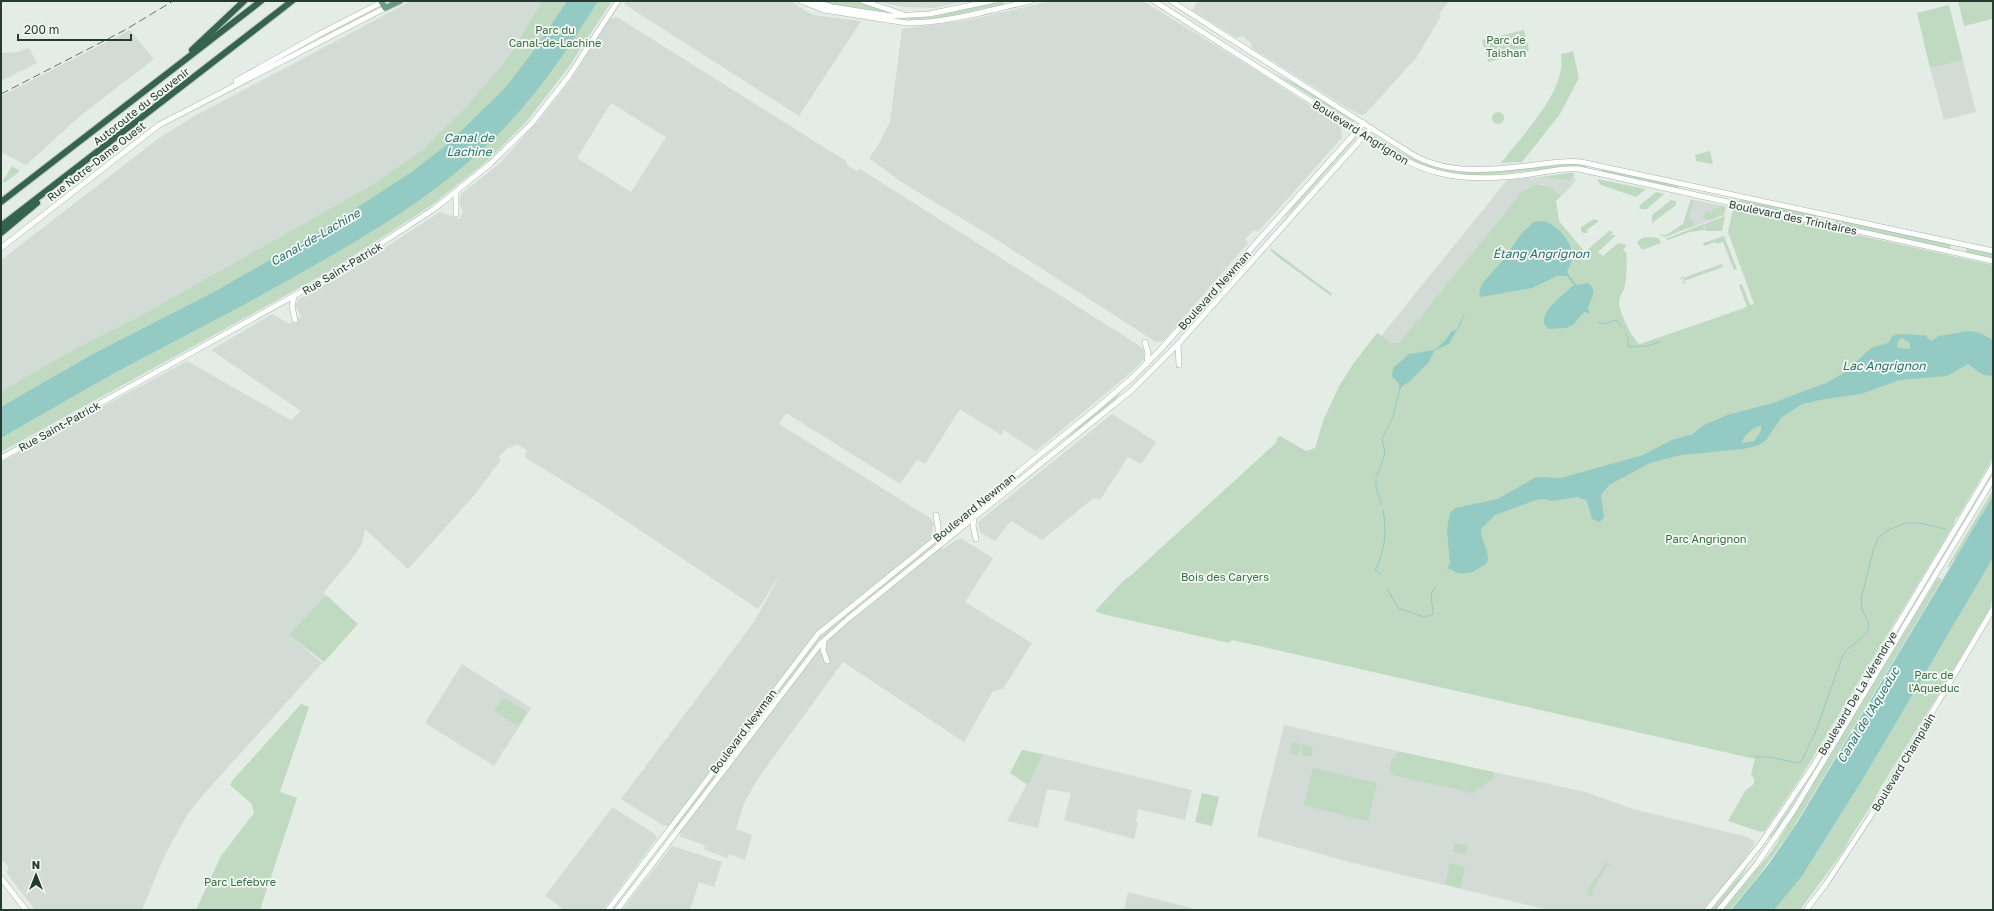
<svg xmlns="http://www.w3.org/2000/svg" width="1994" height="911" viewBox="0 0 1994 911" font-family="'Golos Text',sans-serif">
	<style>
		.built { fill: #d2dbd5; fill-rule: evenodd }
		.green { fill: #bfdac0 }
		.water { fill: #93cac4; fill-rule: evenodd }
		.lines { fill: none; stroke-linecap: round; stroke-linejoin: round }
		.stream { stroke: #93cac4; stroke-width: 1 }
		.secondary-casing { stroke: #a3b6ab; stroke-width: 6 }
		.primary-casing { stroke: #c2c8c5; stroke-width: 7 }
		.highway-casing { stroke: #c2c8c5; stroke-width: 8 }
		.secondary { stroke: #fff; stroke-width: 5 }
		.primary { stroke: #6e9b84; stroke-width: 5.5 }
		.highway { stroke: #35634e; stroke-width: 6 }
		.rail { stroke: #60766a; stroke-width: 1; stroke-dasharray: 8 4; stroke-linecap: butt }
		.labels { text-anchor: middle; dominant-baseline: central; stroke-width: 3.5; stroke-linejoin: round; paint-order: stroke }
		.park-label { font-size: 11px; fill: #356d3c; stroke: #f4f8f5 }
		.street-label { font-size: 11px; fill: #253b2f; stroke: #f4f8f5 }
		.water-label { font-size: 12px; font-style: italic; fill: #277069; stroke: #f4f8f5 }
	</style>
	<rect width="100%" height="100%" fill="#e4ece6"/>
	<g class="built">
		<path d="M 411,1 L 542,1 L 509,56 L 468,105 L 423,149 L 375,183 L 140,316 L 73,350 L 1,391 L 1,260 L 158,139 L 191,118 Z"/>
		<path d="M 626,1 L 790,1 L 813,15 L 861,21 L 799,116 L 624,4 Z"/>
		<path d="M 875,1 L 967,1 L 934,8 L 902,7 Z"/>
		<path d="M 1051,1 L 1140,1 L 1146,3 L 1254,69 L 1337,123 L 1341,128 L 1342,138 L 1338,142 L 1258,232 L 1254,230 L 1245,239 L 1248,243 L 1163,341 L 1156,342 L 994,238 L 900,181 L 869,158 L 877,147 L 890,122 L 902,29 L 969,20 Z"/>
		<path d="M 1198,1 L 1449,1 L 1439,14 L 1441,16 L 1417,57 L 1366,113 L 1362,115 L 1349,109 L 1252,48 L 1251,43 L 1242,36 L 1237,38 L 1192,10 Z"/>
		<path d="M 617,17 L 846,161 L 847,165 L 857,171 L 860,169 L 1140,346 L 1144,350 L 1144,359 L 1134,370 L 1036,451 L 1004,430 L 1001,435 L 960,409 L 925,464 L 917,460 L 900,484 L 786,413 L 779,424 L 930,518 L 934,523 L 931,536 L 943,549 L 956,540 L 962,539 L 993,558 L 965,602 L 1032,643 L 1003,689 L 993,691 L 964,742 L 843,662 L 759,777 L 744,803 L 736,829 L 752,835 L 745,860 L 729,854 L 728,858 L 705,850 L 704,845 L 679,836 L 681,834 L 666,825 L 664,826 L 621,799 L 754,622 L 783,570 L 758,609 L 596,501 L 526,458 L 525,454 L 528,451 L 517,444 L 510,448 L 509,447 L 498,457 L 501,460 L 472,498 L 408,569 L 365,529 L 362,544 L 350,561 L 323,593 L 326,595 L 289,635 L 322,663 L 203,795 L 187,815 L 165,855 L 142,910 L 35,910 L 6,872 L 9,867 L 1,859 L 1,462 L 187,361 L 291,420 L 301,411 L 211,350 L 272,314 L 288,323 L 295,323 L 301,316 L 295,305 L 299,299 L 339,277 L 440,212 L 460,219 L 463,211 L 459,203 L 461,194 L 500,163 L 540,119 L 575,74 L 610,19 ZM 611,103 L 666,137 L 631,192 L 577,158 Z"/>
		<path d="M 130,30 L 154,59 L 80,116 L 26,165 L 1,152 L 1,96 Z"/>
		<path d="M 29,48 L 37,63 L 1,81 L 1,53 L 18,52 Z"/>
		<path d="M 1963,60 L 1976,112 L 1944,120 L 1930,68 Z"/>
		<path d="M 1540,177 L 1570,180 L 1572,177 L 1576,179 L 1571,187 L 1561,196 L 1550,186 L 1543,184 L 1536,184 L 1527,188 L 1399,343 L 1392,343 L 1381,336 L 1507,180 Z"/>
		<path d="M 1694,200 L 1719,205 L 1717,218 L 1687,229 Z"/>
		<path d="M 1112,414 L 1156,442 L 1141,464 L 1128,457 L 1100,500 L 1094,498 L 1042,540 L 1011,521 L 995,541 L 980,532 L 978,522 Z"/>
		<path d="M 462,664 L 531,708 L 494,766 L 425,723 Z"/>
		<path d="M 1284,725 L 1406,753 L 1586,792 L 1633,809 L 1744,836 L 1755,841 L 1753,843 L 1755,844 L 1733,874 L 1702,910 L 1549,910 L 1349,862 L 1257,836 Z"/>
		<path d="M 1043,754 L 1192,790 L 1185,820 L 1138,809 L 1136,821 L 1138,823 L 1134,839 L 1064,820 L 1071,793 L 1047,789 L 1038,828 L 1007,821 Z"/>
		<path d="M 612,808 L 614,808 L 655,834 L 657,838 L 603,910 L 565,910 L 545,896 Z"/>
		<path d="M 672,846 L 722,862 L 714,887 L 699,882 L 690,910 L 622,910 Z"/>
		<path d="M 1128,892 L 1192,908 L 1191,910 L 1124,910 Z"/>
	</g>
	<g class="green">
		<path d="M 542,1 L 612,1 L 568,68 L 527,121 L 486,162 L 432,205 L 330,271 L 1,452 L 1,391 L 73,350 L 140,316 L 375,183 L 423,149 L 468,105 L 509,56 Z"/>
		<path d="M 860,1 L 890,12 L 890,13 L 824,3 L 823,2 Z"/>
		<path d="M 1003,1 L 1004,4 C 967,12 932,23 894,19 L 931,17 Z"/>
		<path d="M 1958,1 L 1993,1 L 1993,19 L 1964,26 Z"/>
		<path d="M 1949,5 L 1963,60 L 1930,68 L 1917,13 Z"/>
		<path d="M 1524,30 L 1529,49 L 1528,51 L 1488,62 L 1482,40 Z"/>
		<path d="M 1573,51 L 1579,78 L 1560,114 L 1522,162 L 1501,163 C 1523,134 1567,91 1561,54 Z"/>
		<path d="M 1275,74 L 1296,84 L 1354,121 L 1353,122 Z"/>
		<circle cx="1498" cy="118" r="6"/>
		<path d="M 1373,135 C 1393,148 1415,162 1438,168 C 1467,176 1500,171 1529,168 C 1549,167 1567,162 1587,165 L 1586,168 C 1540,164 1481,184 1437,170 C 1413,163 1393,149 1372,136 Z"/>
		<path d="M 1355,138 L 1356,138 L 1282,222 L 1293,207 Z"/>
		<path d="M 1710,151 L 1713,164 L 1696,161 L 1695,155 Z"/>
		<path d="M 12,166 L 20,171 L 4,183 L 3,181 Z"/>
		<path d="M 1601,170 L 1604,170 L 1679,184 L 1678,189 L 1601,171 Z"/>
		<path d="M 1569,173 L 1573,173 L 1575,177 L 1572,177 L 1570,180 L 1540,177 Z"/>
		<path d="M 1597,179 L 1646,189 L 1636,197 L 1601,185 Z"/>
		<path d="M 1536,184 L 1550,186 L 1561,196 L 1556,201 L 1559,221 L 1585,252 L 1610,230 L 1613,233 L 1611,235 L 1615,235 L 1615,236 L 1598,252 L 1603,256 L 1618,243 L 1627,245 L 1623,250 L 1626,252 C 1627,265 1627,277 1624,289 C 1622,293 1620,297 1619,301 C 1618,309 1633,342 1640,344 L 1747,307 L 1739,285 L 1742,284 L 1750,305 L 1754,304 L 1728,232 L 1733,209 L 1735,208 L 1993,265 L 1993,458 L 1958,517 L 1956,517 L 1953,526 L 1801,777 L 1764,832 L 1762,831 L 1761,832 L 1728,821 L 1745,791 L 1754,784 L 1754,778 L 1751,775 L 1755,759 L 1268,648 L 1232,640 L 1229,643 L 1102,614 L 1095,611 L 1127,577 L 1128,578 L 1277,442 L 1276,439 L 1280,436 L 1306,451 L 1315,448 L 1323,421 L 1339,386 L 1353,364 L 1377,333 L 1392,343 L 1399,343 L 1523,191 Z"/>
		<path d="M 1656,192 L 1664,194 L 1647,209 L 1639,209 L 1640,205 Z"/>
		<path d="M 1691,199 L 1694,200 L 1689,219 L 1694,220 L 1693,226 L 1665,237 L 1658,234 L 1666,235 L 1683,224 Z"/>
		<path d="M 1740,199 L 1819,215 L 1818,220 L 1739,203 Z"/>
		<path d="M 1671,200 L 1676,201 L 1676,205 L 1652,223 L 1652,215 Z"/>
		<path d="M 1719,205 L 1726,207 L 1724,215 L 1709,220 L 1703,218 L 1706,212 L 1712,213 L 1713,209 L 1719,208 Z"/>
		<path d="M 1725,216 L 1722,231 L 1705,231 L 1704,224 Z"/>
		<path d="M 1594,219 L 1599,221 L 1587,230 L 1587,233 L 1583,233 L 1581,231 L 1581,227 Z"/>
		<path d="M 1836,219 L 1951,244 L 1950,249 L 1835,224 Z"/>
		<path d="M 1704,224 L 1704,230 L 1690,232 L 1668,240 L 1665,239 Z"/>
		<path d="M 1724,236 L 1737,269 L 1734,270 L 1723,242 L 1716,244 L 1715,242 L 1704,246 L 1703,243 Z"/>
		<path d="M 1650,237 L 1659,238 L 1661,243 L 1642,250 L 1637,242 L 1642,238 Z"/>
		<path d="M 1967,248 L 1993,253 L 1993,259 L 1966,253 Z"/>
		<path d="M 1272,249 L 1332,294 L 1331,296 L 1278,257 L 1270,250 Z"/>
		<path d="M 1722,264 L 1723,267 L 1684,281 L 1685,284 L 1681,282 L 1684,281 L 1683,278 L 1680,280 L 1682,275 L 1683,278 Z"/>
		<path d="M 1230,278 L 1221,291 L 1184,332 L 1193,319 Z"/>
		<path d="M 1121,392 L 1113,402 L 1063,442 L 1075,430 Z"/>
		<path d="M 1993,490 L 1993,496 L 1957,558 L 1953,560 L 1950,567 L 1947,567 Z"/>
		<path d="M 1993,558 L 1993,597 L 1990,608 L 1940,692 L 1881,787 L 1872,804 L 1850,838 L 1844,850 L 1800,910 L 1774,910 L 1804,873 L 1863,779 Z"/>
		<path d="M 1938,577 L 1942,580 L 1793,828 L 1759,875 L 1730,910 L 1723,910 L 1772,851 Z"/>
		<path d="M 326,595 L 358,624 L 324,662 L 289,635 Z"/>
		<path d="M 503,697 L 527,712 L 518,726 L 494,711 Z"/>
		<path d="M 301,704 L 309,707 L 280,792 L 297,798 L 260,910 L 196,910 L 221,856 L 254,813 L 252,804 L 230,785 L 232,781 Z"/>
		<path d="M 1292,742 L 1301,744 L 1300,751 L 1297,755 L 1290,754 Z"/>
		<path d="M 1302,744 L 1313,747 L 1311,757 L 1302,755 Z"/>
		<path d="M 1022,750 L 1043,754 L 1028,785 L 1010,773 Z"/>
		<path d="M 1401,752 L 1493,772 L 1495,777 L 1473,793 L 1393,775 L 1390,772 L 1392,759 L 1397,753 Z"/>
		<path d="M 1313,768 L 1377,783 L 1368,821 L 1304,805 Z"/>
		<path d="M 1813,772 L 1777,830 L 1772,838 L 1770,837 Z"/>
		<path d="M 1202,793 L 1219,797 L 1212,826 L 1195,822 Z"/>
		<path d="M 1455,843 L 1468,846 L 1465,854 L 1453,851 Z"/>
		<path d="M 1450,863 L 1465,867 L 1460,888 L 1445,884 Z"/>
		<path d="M 1606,863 L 1610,864 L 1611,866 L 1607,866 L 1592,891 L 1593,896 L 1588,895 L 1587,891 Z"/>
		<path d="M 1748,866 L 1739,881 L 1715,910 L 1711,910 Z"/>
	</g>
	<g class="water">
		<path d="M 567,1 L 598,1 C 566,52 533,102 488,144 C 431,199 361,239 292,278 C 232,312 170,343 109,376 C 73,396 37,417 1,438 L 1,407 L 93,354 L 212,293 L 323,230 L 413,171 L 449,143 L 506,87 L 535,49 Z"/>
		<path d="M 1542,221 C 1557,223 1575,244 1572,260 C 1571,264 1568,268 1567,272 L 1576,285 L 1588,283 C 1599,291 1590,299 1588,309 L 1590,313 L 1584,312 L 1573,325 L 1566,328 L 1549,329 C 1531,317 1566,293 1574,285 L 1567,276 L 1557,276 L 1532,288 L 1481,297 L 1479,294 L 1482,284 L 1503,260 L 1522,233 L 1534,222 Z"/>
		<path d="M 1457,330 L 1449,344 L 1435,350 L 1428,363 L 1409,382 L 1402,386 L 1399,392 L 1399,384 L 1392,376 L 1393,368 L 1409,354 L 1434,350 L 1444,342 L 1452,331 Z"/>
		<path d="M 1969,331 L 1980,333 L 1993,340 L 1993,376 L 1983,375 L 1968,364 L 1947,376 L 1900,380 L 1861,394 L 1825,399 L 1802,404 L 1781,418 L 1766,440 L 1759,445 L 1744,449 L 1681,455 L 1650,463 L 1609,485 L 1601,495 L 1604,517 L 1600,522 L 1592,519 L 1587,501 L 1577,497 L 1552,501 L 1545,499 L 1536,500 L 1495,515 L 1481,529 C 1480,541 1491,552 1487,563 C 1476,571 1462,579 1451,569 L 1447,569 L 1450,563 L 1447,529 L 1450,513 L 1455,508 L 1498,499 L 1536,477 L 1561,478 L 1643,455 L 1672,440 L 1693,434 L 1702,426 L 1727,415 L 1773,403 L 1826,383 L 1844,373 L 1871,348 L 1888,343 C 1890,342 1890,340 1891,338 C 1897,330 1918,337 1925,335 L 1931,341 L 1939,336 ZM 1902,338 L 1910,343 L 1910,348 L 1905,349 L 1897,347 L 1898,341 ZM 1761,426 L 1761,431 L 1754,441 L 1742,443 C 1743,436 1754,426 1761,426 Z"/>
		<path d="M 1993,496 L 1993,558 L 1863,779 L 1802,876 L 1774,910 L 1731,910 L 1768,865 L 1797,823 Z"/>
	</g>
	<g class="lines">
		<g class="stream">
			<path d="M 1598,322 L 1605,324 L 1616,320 L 1622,327"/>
			<path d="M 1457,330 L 1464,315"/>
			<path d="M 1625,333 L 1628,338 L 1628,346 L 1630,347 L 1647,346 L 1660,342"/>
			<path d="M 1377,476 L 1385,453 L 1382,439 L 1393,417 L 1399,392"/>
			<path d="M 1376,479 L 1376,487 L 1382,505"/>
			<path d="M 1381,574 L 1375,570 C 1385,551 1387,532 1383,510"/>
			<path d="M 1387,588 L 1398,608 L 1424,617 L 1433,614 L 1431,594 L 1436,586"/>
			<path d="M 1755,757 L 1770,757 L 1797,763 L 1801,762 L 1815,733 L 1843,655 C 1850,644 1863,640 1869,629 L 1868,621 L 1862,610 L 1861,599 L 1873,551 L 1878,538 L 1888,530 L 1906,523 L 1920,523 L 1945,529"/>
		</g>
		<defs>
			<g id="secondary">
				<path d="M 801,1 L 824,10 L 907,23 C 948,23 990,10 1030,1"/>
				<path d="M 812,1 L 832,7 L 891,16 L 929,14 L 991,1"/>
				<path d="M 863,1 L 902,14"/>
				<path d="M 1154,1 L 1394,154 C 1439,181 1480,181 1531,174 C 1547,172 1563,167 1579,169 L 1993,261"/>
				<path d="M 1171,1 L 1410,153 C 1447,176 1493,170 1535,165 C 1550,163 1565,160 1581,162 L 1993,251"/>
				<path d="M 236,81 L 318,35 L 382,2"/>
				<path d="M 456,193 L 456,214"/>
				<path d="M 1,248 L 159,125 L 385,8"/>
				<path d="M 294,296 L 292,306 L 295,320"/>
				<path d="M 1145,342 L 1148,353 L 1147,364"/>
				<path d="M 1178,344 L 1179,365"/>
				<path d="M 1,458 L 337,272 L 434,209 L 490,164 L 532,123 L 569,76 L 618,1"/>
				<path d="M 936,515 L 938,526 L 938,536"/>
				<path d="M 974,518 L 973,526 L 976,539"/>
				<path d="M 824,641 L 823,650 L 827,661"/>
				<path d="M 1,878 L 26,910"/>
				<path d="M 608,910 L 818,634 L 1096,409 L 1133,377 L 1159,351 L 1364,123"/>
				<path d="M 617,910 L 821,643 L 848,619 L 1132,390 L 1178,344 L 1371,128"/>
				<path d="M 1707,910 L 1760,845 L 1812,768 L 1993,466"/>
				<path d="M 1719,910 L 1756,865 L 1794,810 L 1993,479"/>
				<path d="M 1806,910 L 1826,884 L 1870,817 L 1993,609"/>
			</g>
			<path id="primary" d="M 381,1 L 385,8 L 400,1"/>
			<g id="highway">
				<path d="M 192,50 L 244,1"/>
				<path d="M 1,202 L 261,1"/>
				<path d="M 1,226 L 292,1"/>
				<path d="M 1,233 L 37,203"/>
			</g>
		</defs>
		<use href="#secondary" class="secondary-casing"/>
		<use href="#primary" class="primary-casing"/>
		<use href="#highway" class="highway-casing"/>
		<use href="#secondary" class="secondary"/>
		<use href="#primary" class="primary"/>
		<use href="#highway" class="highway"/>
		<path class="rail" d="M 1,94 L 125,30 L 173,1"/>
	</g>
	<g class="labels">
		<g class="park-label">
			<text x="555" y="29">Parc du<tspan x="555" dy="13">Canal-de-Lachine</tspan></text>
			<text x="1506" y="39">Parc de<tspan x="1506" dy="13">Taishan</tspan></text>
			<text x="1706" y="538">Parc Angrignon</text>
			<text x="1225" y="576">Bois des Caryers</text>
			<text x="1934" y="674">Parc de<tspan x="1934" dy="13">l'Aqueduc</tspan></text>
			<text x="240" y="881">Parc Lefebvre</text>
		</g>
		<g class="street-label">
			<text transform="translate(141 106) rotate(-38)">Autoroute du Souvenir</text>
			<text transform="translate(1361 132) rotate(32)">Boulevard Angrignon</text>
			<text transform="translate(96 161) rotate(-38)">Rue Notre-Dame Ouest</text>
			<text transform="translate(1793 217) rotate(12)">Boulevard des Trinitaires</text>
			<text transform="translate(342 268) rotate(-31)">Rue Saint-Patrick</text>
			<text transform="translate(1214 290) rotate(-48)">Boulevard Newman</text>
			<text transform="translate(59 426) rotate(-29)">Rue Saint-Patrick</text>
			<text transform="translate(974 507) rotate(-39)">Boulevard Newman</text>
			<text transform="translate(1857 693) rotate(-59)">Boulevard De La Vérendrye</text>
			<text transform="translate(743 731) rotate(-53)">Boulevard Newman</text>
			<text transform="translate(1903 762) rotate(-59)">Boulevard Champlain</text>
		</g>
		<g class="water-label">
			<text x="469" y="137">Canal de<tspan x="469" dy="14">Lachine</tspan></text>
			<text transform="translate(315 237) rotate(-30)">Canal-de-Lachine</text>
			<text x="1541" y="253">Étang Angrignon</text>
			<text x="1884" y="365">Lac Angrignon</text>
			<text transform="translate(1868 715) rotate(-59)">Canal de l'Aqueduc</text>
		</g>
	</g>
	<rect width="1994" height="911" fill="none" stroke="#253b2f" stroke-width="4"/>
	<g transform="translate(36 875)" stroke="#f4f8f5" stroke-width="3" paint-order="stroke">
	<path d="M0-3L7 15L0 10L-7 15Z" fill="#253b2f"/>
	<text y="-6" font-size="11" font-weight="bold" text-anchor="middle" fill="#253b2f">N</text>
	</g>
	<path d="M18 34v6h113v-6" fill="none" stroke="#253b2f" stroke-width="2"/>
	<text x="24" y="34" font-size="12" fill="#253b2f" stroke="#f4f8f5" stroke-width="3" paint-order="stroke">200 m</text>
</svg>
